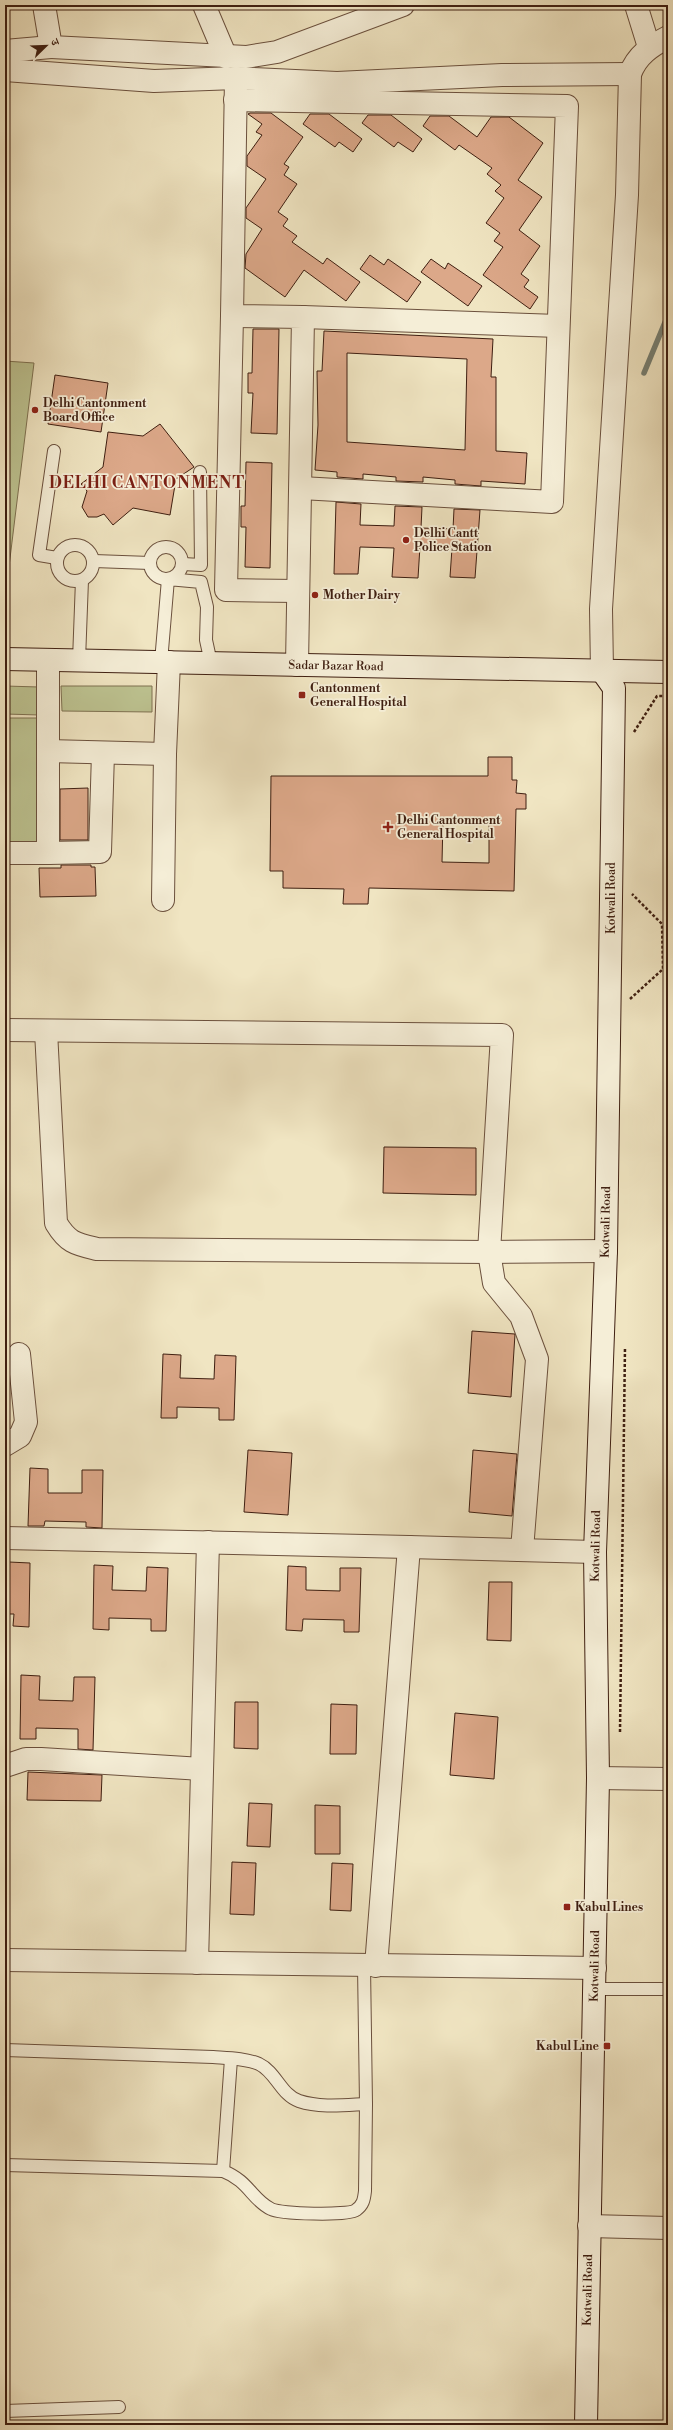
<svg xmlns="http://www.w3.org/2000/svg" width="673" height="2430" viewBox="0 0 673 2430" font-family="'Libre Bodoni','Noto Serif Devanagari',serif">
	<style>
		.green { fill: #bdc391; stroke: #7e7151 }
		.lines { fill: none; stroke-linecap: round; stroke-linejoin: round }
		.stream { stroke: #767f72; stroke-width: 5.5 }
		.building { fill: #dca889; stroke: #3f1f11; fill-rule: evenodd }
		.lane-casing { stroke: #6b503d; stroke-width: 14 }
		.street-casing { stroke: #6b503d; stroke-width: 24 }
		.secondary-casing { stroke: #3f1f11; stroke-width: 24 }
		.path { stroke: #3f1f11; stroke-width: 2.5; stroke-dasharray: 3 2; stroke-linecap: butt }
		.lane { stroke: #f5eed7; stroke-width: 12 }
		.street { stroke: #f5eed7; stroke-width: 22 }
		.secondary { stroke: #f5eed7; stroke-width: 22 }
		.poi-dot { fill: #8f2418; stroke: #f5eed7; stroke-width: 1.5 }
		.labels { text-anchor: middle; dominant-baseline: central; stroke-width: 3.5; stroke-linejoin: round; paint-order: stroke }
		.poi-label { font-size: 12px; font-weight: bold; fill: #3f1f11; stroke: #f5eed7; text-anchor: start }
		.street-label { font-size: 12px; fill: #3f1f11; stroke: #f5eed7 }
		.district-label { font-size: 16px; font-weight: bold; letter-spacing: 1px; fill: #7a1f14; stroke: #f5eed7 }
	</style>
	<rect width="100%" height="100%" fill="#f0e5c2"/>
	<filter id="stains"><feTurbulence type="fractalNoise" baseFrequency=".005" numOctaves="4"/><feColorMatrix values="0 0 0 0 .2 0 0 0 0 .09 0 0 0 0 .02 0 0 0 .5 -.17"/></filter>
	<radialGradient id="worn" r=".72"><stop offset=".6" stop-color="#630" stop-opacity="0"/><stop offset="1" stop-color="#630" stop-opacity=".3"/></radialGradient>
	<g class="green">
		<path d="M 5,361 L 34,363 L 5,599 Z"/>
		<path d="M 5,686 L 39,687 L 40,715 L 5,714 Z"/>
		<path d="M 61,686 L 152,686 L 152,712 L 62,711 Z"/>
		<path d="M 5,718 L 41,718 L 43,845 L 5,846 Z"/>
	</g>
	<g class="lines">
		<path class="stream" d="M 644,373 L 668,315"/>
	</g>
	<g class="building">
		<path d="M 250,113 L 271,113 L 303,137 L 284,164 L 289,167 L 284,175 L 297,184 L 278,212 L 288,219 L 283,226 L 297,236 L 292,242 L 323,264 L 327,258 L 360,282 L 346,301 L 304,270 L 285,297 L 245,268 L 246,254 L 262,229 L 246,218 L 246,208 L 266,179 L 247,166 L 247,156 L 262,135 L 256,132 L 262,124 L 248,114 Z"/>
		<path d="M 310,114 L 329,114 L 362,139 L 353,152 L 339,142 L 335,147 L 303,124 Z"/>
		<path d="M 368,115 L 391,115 L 422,139 L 413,152 L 398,142 L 394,147 L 362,123 Z"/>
		<path d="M 430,116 L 449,116 L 477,137 L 491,117 L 509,117 L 543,143 L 518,180 L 542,197 L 519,230 L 540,246 L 521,274 L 529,280 L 524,287 L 538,297 L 530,309 L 483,275 L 503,247 L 494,241 L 500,233 L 486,223 L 504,198 L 495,191 L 501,185 L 487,174 L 492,168 L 459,145 L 455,150 L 423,126 Z"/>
		<path d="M 370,255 L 384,265 L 388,259 L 421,282 L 407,302 L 360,269 Z"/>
		<path d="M 431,259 L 445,269 L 448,263 L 482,286 L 468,306 L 421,272 Z"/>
		<path d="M 253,329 L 279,329 L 277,434 L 251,433 L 253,393 L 248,393 L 248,373 L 252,373 Z"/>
		<path d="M 324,331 L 493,339 L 491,377 L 496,377 L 496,451 L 527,453 L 525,484 L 481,481 L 481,486 L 455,484 L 455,480 L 423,477 L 423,482 L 396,481 L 396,477 L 363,474 L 363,479 L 337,477 L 337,472 L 315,470 L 318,425 L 317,371 L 322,371 ZM 347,353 L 467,359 L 465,450 L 347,442 Z"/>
		<path d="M 55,375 L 108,383 L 101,432 L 48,424 Z"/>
		<path d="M 160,424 L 194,467 L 176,479 L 170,515 L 133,508 L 113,525 L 104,514 L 97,517 L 88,517 L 82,507 L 87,491 L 81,484 L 103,467 L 108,432 L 143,436 Z"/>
		<path d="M 246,462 L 272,463 L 270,568 L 245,567 L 246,527 L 241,527 L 241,506 L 245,506 Z"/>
		<path d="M 336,502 L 361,504 L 360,525 L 394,526 L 395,506 L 422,507 L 421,528 L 453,529 L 454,509 L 480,510 L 475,578 L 450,577 L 452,548 L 420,546 L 418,578 L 392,577 L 394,548 L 360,547 L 358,574 L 334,574 Z"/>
		<path d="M 488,757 L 512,757 L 512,780 L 517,780 L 516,793 L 526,794 L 526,809 L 516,809 L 514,891 L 369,888 L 368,904 L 343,904 L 344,889 L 283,888 L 283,871 L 270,871 L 271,776 L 488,776 ZM 443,821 L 489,822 L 489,863 L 442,862 Z"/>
		<path d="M 88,788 L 88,840 L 60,840 L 60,789 Z"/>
		<path d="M 61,865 L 91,865 L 91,867 L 95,867 L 96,896 L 40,897 L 39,868 L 61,868 Z"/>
		<path d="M 384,1147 L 476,1148 L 476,1195 L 383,1193 Z"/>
		<path d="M 472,1331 L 515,1334 L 511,1397 L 468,1393 Z"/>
		<path d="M 163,1354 L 181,1355 L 180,1378 L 214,1379 L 215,1355 L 236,1356 L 234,1420 L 219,1420 L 219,1408 L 177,1407 L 177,1418 L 161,1418 Z"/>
		<path d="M 248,1450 L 292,1453 L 288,1515 L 244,1512 Z"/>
		<path d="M 473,1450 L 517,1454 L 512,1516 L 469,1512 Z"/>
		<path d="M 30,1468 L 48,1469 L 48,1493 L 82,1493 L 82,1470 L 103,1470 L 102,1528 L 86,1527 L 86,1522 L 45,1521 L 44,1526 L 28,1526 Z"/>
		<path d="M 9,1562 L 30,1563 L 29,1627 L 13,1626 L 14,1614 L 5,1614 L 5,1586 L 9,1586 Z"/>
		<path d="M 94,1565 L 113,1566 L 112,1590 L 146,1591 L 147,1567 L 168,1568 L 166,1631 L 151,1631 L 151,1619 L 109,1618 L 109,1630 L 93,1629 Z"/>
		<path d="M 288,1566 L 306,1567 L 306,1590 L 340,1591 L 340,1568 L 361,1568 L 359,1632 L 344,1632 L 344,1620 L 303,1619 L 302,1631 L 286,1630 Z"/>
		<path d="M 489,1582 L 512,1582 L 511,1641 L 487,1640 Z"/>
		<path d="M 21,1675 L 40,1676 L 39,1700 L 73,1701 L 74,1677 L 95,1677 L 93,1750 L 78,1749 L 78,1729 L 36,1728 L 36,1739 L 20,1739 Z"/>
		<path d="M 235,1702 L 258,1702 L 258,1749 L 234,1748 Z"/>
		<path d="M 331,1704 L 357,1705 L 356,1754 L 330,1754 Z"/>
		<path d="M 455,1713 L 498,1717 L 494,1779 L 450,1775 Z"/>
		<path d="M 28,1772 L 102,1775 L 101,1801 L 27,1800 Z"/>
		<path d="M 249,1803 L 272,1804 L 270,1847 L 247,1846 Z"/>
		<path d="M 315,1805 L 340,1806 L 340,1854 L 315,1854 Z"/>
		<path d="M 232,1862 L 256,1863 L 254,1915 L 230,1914 Z"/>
		<path d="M 332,1863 L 353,1864 L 351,1911 L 330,1910 Z"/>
	</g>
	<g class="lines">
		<defs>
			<g id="lane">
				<path d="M 54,451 L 39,555 L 57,558"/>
				<circle cx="75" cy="563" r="18"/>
				<circle cx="166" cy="563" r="16"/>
				<path d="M 94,561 L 150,563"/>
				<path d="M 183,564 L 201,565 L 200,472"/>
				<path d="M 79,660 L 82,580"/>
				<path d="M 161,662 L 168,579 L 201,582 L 207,607 L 206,640 L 211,663"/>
				<path d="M 595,1989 L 668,1989"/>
				<path d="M 5,2050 L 213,2057 C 228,2058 245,2058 259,2064 C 276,2072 281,2095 299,2101 C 320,2108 345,2105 366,2104"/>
				<path d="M 5,2165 L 223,2171 C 249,2181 252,2200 271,2209 C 280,2214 348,2216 356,2210 C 363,2205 364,2200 365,2191 L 366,2104 L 364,1966"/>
				<path d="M 223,2171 L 231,2059"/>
				<path d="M 5,2411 L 119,2407"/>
			</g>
			<g id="street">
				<path d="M 44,5 L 51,47 L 246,57 L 277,52 L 403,5"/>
				<path d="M 204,5 L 226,57"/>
				<path d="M 636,5 L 649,47"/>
				<path d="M 5,51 L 51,47"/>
				<path d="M 5,70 L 154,81 L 236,78 L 337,83 L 502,75 L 630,74"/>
				<path d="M 236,78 L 232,316 L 303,317 L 297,665"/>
				<path d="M 235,100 L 567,106 L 552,502 L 301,488"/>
				<path d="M 232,316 L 226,590 L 298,591"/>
				<path d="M 303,317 L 558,326"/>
				<path d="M 602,671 L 601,609 L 627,195 L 630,74 C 637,55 651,46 668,37"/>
				<path d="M 48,751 L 165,754 L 169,662"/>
				<path d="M 5,853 L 48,853 L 48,660"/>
				<path d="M 48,853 L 100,852 L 103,753"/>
				<path d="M 163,900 L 165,754"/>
				<path d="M 5,1030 L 502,1035 L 489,1252 L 494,1283 L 521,1316 L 537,1359 L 522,1550"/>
				<path d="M 46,1031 L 56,1223 C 68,1243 76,1244 97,1249 L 489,1252 L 606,1251"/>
				<path d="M 5,1445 L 20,1436 L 26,1422 L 19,1354"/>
				<path d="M 5,1538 L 409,1547 L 376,1966"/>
				<path d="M 409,1547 L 595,1552"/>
				<path d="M 5,1766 L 26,1759 L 41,1759 L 202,1769"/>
				<path d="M 598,1778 L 668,1779"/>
				<path d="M 5,1960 L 595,1968"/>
				<path d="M 197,1963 L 208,1542"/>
				<path d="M 589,2226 L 668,2228"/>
			</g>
			<g id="secondary">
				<path d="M 5,659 L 668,672"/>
				<path d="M 586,2425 L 598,1778 L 595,1552 L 606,1251 L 614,688 L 602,671"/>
			</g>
		</defs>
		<use href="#lane" class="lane-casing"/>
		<use href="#street" class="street-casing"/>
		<use href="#secondary" class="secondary-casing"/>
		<g class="path">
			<path d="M 634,732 L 657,696 L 668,696"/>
			<path d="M 630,999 L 663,969 L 662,924 L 632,894"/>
			<path d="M 620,1732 L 625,1347"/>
		</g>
		<use href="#lane" class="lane"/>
		<use href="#street" class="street"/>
		<use href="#secondary" class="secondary"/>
	</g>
	<g class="poi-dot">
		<circle cx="35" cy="410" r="4"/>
		<circle cx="406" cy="540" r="4"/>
		<circle cx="315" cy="595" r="4"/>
		<rect x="298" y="691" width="8" height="8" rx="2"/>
		<path d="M386 821h4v4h4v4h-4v4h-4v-4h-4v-4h4z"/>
		<rect x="563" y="1903" width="8" height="8" rx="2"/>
		<rect x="603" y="2042" width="8" height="8" rx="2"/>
	</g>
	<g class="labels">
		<g class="poi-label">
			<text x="43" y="403">Delhi Cantonment<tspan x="43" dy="14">Board Office</tspan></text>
			<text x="414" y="533">Delhi Cantt<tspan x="414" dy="14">Police Station</tspan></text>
			<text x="323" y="595">Mother Dairy</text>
			<text x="310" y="688">Cantonment<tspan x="310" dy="14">General Hospital</tspan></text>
			<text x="397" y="820">Delhi Cantonment<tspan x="397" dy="14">General Hospital</tspan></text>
			<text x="575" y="1907">Kabul Lines</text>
			<text x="599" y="2046" text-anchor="end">Kabul Line</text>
		</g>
		<g class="street-label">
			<text transform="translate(336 666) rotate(1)">Sadar Bazar Road</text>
			<text transform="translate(611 898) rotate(-90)">Kotwali Road</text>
			<text transform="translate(606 1222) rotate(-89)">Kotwali Road</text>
			<text transform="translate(596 1546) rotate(-89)">Kotwali Road</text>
			<text transform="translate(595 1966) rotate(-89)">Kotwali Road</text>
			<text transform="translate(588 2290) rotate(-89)">Kotwali Road</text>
		</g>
		<g class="district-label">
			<text x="147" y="483">DELHI CANTONMENT</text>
		</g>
	</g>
	<rect width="673" height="2430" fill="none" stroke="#f0e5c2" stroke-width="20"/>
	<rect x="6" y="6" width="661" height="2418" fill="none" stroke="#3f1f11" stroke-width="2"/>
	<rect x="10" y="10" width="653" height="2410" fill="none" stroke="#3f1f11"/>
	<g transform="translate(46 46) rotate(67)" stroke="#f5eed7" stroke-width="3" paint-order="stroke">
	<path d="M0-3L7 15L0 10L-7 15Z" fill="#3f1f11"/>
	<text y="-6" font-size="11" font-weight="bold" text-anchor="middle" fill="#3f1f11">उ</text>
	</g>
	<rect width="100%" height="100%" filter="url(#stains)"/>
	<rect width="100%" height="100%" fill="url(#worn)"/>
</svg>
